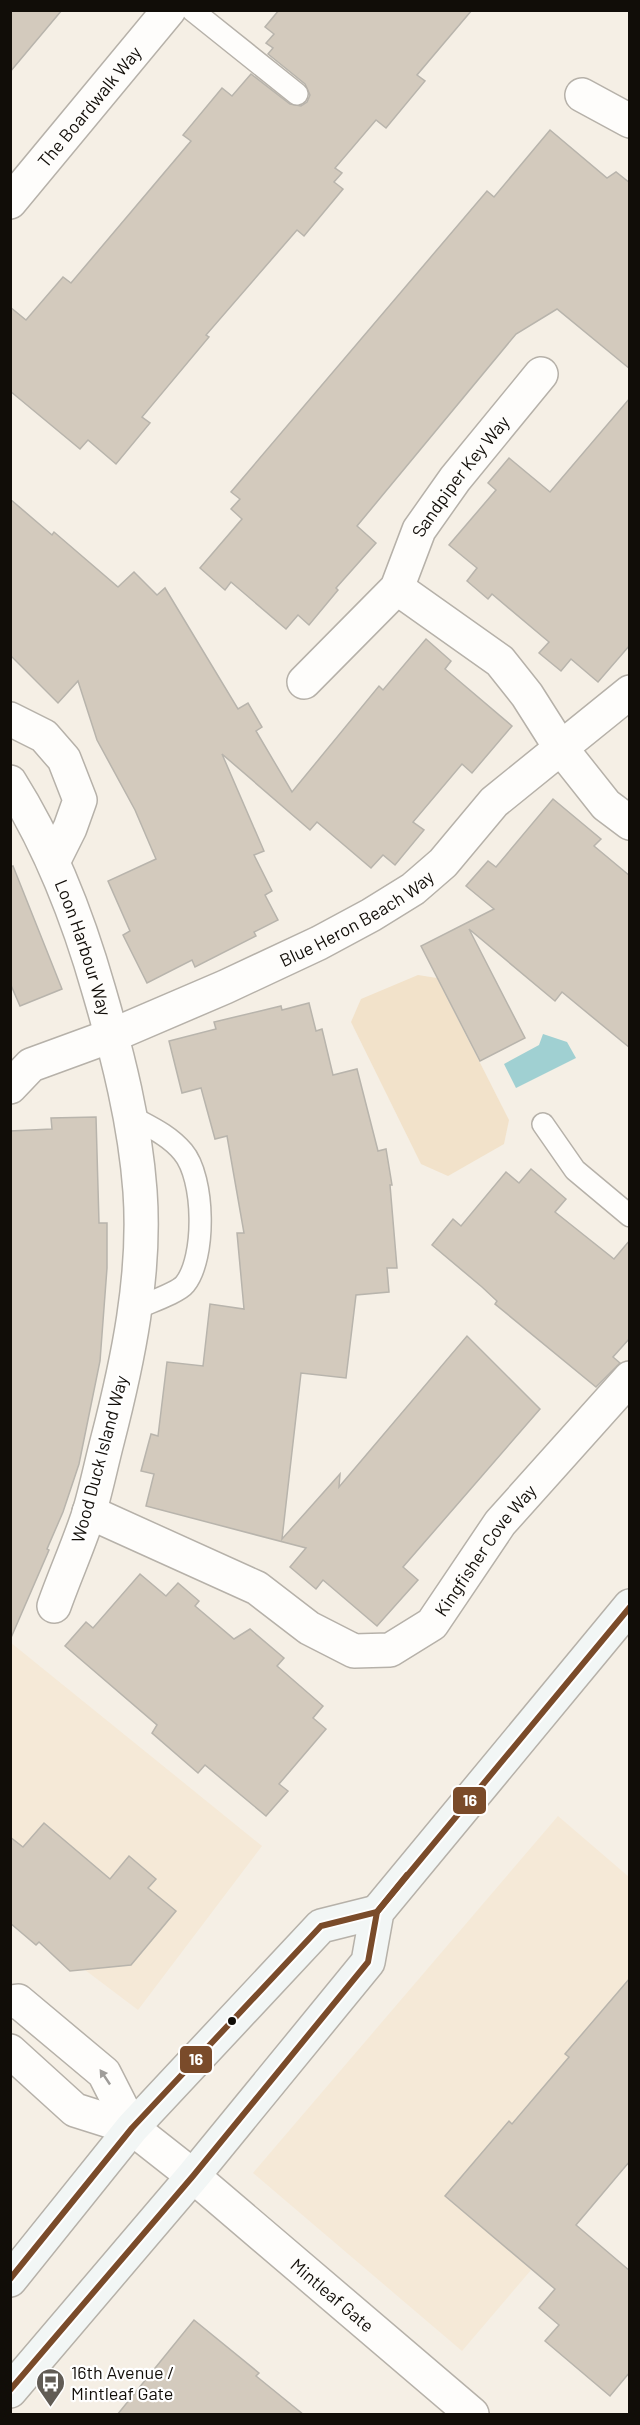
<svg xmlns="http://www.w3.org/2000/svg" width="640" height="2425" viewBox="0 0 640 2425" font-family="Barlow,sans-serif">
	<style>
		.built { fill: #f5e9d7 }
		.green { fill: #f2e2ca }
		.water { fill: #a0d0d2 }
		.building { fill: #d3cabd; stroke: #b8b4ac; stroke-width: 1.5 }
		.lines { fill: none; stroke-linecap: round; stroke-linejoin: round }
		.service-casing { stroke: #b6b1a9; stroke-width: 24 }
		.minor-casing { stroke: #b6b1a9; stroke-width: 36 }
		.tertiary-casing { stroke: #b6b1a9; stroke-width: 36 }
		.secondary-casing { stroke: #b6b1a9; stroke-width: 36 }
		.service { stroke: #fefdfb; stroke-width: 21 }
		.minor { stroke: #fefdfb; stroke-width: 33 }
		.tertiary { stroke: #fefdfb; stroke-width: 33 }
		.secondary { stroke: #f2f6f5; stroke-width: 33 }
		.bus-1-casing { stroke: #fff; stroke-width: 10 }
		.bus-1 { stroke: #7a4b2a; stroke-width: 6 }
		.oneway { fill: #9f9d9a }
		.bus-dot { fill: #110d08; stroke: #fff; stroke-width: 2 }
		.labels { text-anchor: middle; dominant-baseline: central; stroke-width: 4.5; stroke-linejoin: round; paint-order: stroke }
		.street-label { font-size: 18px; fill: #110d08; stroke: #fff }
		.poi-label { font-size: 18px; fill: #110d08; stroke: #fff; text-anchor: start }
		.line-badge { stroke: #fff; stroke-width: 2 }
		.badge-label { font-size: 16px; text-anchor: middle; font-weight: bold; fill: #fff }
	</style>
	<rect width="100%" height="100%" fill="#f5efe5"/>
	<g class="built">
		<path d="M 10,1642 L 262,1846 L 138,2010 L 11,1914 Z"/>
		<path d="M 558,1816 L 629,1877 L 629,2155 L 462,2351 L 253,2173 Z"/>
	</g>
	<path class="green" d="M 418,975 L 437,978 L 509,1120 L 504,1144 L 448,1176 L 421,1164 L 351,1022 L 361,999 Z"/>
	<path class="water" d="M 543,1034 L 567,1042 L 576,1058 L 516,1088 L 504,1064 L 539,1045 Z"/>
	<g class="building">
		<path d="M 10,10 L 62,10 L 10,72 Z"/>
		<path d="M 279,10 L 472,10 L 417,75 L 425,81 L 386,128 L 376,120 L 335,168 L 342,173 L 334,182 L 343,189 L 304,236 L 297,230 L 206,335 L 209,337 L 142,417 L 150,423 L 116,464 L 88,440 L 80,449 L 10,391 L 10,307 L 26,320 L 63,277 L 71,283 L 191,141 L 183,135 L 222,88 L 232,96 L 251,74 L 290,104 L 301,106 L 307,102 L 310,95 L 305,84 L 268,54 L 273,48 L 266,43 L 274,34 L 265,27 Z"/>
		<path d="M 550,130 L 607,178 L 616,172 L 630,183 L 630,369 L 557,309 L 516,334 L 357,526 L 376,543 L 336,588 L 338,590 L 309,625 L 298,615 L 286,629 L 231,582 L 225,590 L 200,568 L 242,519 L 231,509 L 240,499 L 231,492 L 487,191 L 494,197 Z"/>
		<path d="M 630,398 L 630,645 L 598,682 L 571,659 L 561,671 L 539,653 L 549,642 L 492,594 L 488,599 L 467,581 L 477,568 L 449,545 L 496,490 L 488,483 L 509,458 L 550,492 Z"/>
		<path d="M 10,499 L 52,535 L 54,532 L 118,587 L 134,572 L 157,595 L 165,588 L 238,709 L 248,703 L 262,727 L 256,731 L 292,792 L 379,686 L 383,690 L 426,639 L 451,661 L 445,669 L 512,726 L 472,773 L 462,764 L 413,822 L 424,830 L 395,865 L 383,855 L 371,868 L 317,822 L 310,830 L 222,754 L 264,851 L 254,855 L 272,891 L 265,895 L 278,920 L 254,932 L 256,936 L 195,967 L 192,960 L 147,983 L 123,935 L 130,931 L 108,881 L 156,859 L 135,810 L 97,740 L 78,681 L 58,703 L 10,655 Z"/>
		<path d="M 553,799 L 601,839 L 594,846 L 630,876 L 630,1048 L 562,992 L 555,1001 L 469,929 L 525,1038 L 480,1061 L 421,946 L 494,909 L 466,886 L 488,861 L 496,867 Z"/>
		<path d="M 13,866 L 62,989 L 20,1006 L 10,983 L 10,867 Z"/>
		<path d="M 309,1003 L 316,1031 L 322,1029 L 333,1075 L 357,1069 L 378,1151 L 386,1149 L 392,1185 L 390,1185 L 397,1268 L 387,1268 L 389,1292 L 356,1295 L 346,1378 L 301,1373 L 282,1539 L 340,1474 L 339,1487 L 467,1336 L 540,1409 L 403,1567 L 418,1580 L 377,1626 L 323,1580 L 316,1589 L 290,1567 L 306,1548 L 146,1506 L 154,1474 L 141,1471 L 151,1434 L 158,1436 L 167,1362 L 203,1366 L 210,1304 L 244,1309 L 237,1233 L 244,1233 L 227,1136 L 215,1139 L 201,1088 L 182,1093 L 169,1041 L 216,1029 L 214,1022 L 281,1006 L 282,1010 Z"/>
		<path d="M 96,1117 L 99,1223 L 107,1223 L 107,1268 L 100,1361 L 79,1464 L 63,1512 L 47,1549 L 49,1550 L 10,1640 L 10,1131 L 52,1129 L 51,1118 Z"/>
		<path d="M 531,1169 L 566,1199 L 555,1212 L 614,1259 L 630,1240 L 630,1338 L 613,1357 L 620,1363 L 596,1387 L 495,1304 L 497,1301 L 482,1287 L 432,1245 L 453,1219 L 461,1226 L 506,1172 L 519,1183 Z"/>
		<path d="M 140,1574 L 166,1596 L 178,1583 L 199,1601 L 195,1606 L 234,1639 L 250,1629 L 284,1658 L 277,1666 L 323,1706 L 313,1718 L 326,1729 L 279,1784 L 288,1791 L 266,1816 L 205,1765 L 198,1773 L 152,1733 L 157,1725 L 65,1646 L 86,1622 L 93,1628 Z"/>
		<path d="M 44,1823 L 110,1879 L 129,1856 L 156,1879 L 148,1888 L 176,1911 L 131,1965 L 70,1971 L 39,1942 L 36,1945 L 10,1923 L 10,1837 L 23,1847 Z"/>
		<path d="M 630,1978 L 630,2161 L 576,2225 L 630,2271 L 630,2372 L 610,2396 L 545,2341 L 559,2325 L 539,2308 L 555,2289 L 445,2196 L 509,2121 L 512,2124 L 569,2057 L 565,2054 Z"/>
		<path d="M 194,2320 L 259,2373 L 256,2376 L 304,2415 L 117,2415 Z"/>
	</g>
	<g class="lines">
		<defs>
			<g id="service">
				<path d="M 192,10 L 297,94"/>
				<path d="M 130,1116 C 150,1127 169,1135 183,1152 C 205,1178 206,1258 185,1284 C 178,1293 147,1303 135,1309"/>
				<path d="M 543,1124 L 575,1170 L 630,1216"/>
			</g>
			<g id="minor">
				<path d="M 582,95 L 630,121"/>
				<path id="s1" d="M 10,202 L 169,10"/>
				<path d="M 397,588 L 500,661 L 527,695 L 560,747 L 606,805 L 630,823"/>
				<path id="s2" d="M 304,682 L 397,588 L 419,530 L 455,479 L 541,374"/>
				<path d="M 10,719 L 44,736 L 64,759 L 80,800 L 70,828 L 54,860"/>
				<path id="s3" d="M 10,782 C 51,847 78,917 99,991 C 118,1056 135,1123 140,1191 C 146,1275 128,1361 107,1442 C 101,1465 96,1490 89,1513 C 79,1544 65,1575 54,1606"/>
				<path id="s4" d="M 10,1087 L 31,1065 L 113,1035 L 225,987 L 319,943 L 371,915 L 413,889 L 443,863 L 494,802 L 630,692"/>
				<path id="s5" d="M 89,1512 L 257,1588 L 309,1628 L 354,1651 L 390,1650 L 432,1624 L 500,1523 L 630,1378"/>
				<path d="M 10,2002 L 18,2001 L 104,2073 L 132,2128"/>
				<path d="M 10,2051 L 75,2110 L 132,2128"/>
			</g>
			<g id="tertiary">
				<path id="s6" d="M 132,2128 L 193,2176 L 472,2414"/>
			</g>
			<g id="secondary">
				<path d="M 10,2280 L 132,2128 L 321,1926 L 377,1912"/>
				<path d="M 10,2391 L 193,2176 L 368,1962 L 377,1912 L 630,1606"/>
			</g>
		</defs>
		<use href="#service" class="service-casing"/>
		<use href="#minor" class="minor-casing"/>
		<use href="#tertiary" class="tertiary-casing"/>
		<use href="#secondary" class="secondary-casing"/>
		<use href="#service" class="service"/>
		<use href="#minor" class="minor"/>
		<use href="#tertiary" class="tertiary"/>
		<use href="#secondary" class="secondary"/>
		<defs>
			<g id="bus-1">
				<path d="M 10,2279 L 132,2128 L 321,1926 L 377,1912 L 407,1875"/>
				<path d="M 10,2390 L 193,2176 L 368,1962 L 377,1912 L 630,1607"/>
			</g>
		</defs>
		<use href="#bus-1" class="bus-1-casing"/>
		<use href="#bus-1" class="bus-1"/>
	</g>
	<defs><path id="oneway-solid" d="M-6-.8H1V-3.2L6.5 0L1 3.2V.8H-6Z" transform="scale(1.5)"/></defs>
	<use class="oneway" href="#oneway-solid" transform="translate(105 2077) rotate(-124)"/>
	<defs>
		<symbol id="bus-pin" viewBox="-11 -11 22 30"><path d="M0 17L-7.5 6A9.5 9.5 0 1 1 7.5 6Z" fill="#615c55" stroke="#fff"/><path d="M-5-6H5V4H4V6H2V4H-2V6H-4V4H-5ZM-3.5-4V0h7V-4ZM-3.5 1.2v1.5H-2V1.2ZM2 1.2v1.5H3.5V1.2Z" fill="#fff"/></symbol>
	</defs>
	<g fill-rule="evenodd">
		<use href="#bus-pin" x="34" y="2366" width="33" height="45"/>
	</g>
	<circle class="bus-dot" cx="232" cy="2021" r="5"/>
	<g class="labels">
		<g class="street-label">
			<text stroke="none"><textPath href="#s1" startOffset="124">The Boardwalk Way</textPath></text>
			<text stroke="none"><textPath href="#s2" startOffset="262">Sandpiper Key Way</textPath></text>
			<text stroke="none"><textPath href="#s4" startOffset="388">Blue Heron Beach Way</textPath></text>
			<text stroke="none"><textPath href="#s3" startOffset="182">Loon Harbour Way</textPath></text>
			<text transform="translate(99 1459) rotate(-75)">Wood Duck Island Way</text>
			<text stroke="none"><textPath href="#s5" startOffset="477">Kingfisher Cove Way</textPath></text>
			<text stroke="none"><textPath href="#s6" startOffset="261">Mintleaf Gate</textPath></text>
		</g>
		<g class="poi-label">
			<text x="71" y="2372">16th Avenue /<tspan x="71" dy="21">Mintleaf Gate</tspan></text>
		</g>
	</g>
	<g class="line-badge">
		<rect x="452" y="1786" width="35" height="29" rx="6" fill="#7a4b2a"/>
		<rect x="179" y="2045" width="34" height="29" rx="6" fill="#7a4b2a"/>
	</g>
	<g class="badge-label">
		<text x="470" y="1806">16</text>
		<text x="196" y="2065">16</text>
	</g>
	<rect width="640" height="2425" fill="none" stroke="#110d08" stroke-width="24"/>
</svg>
